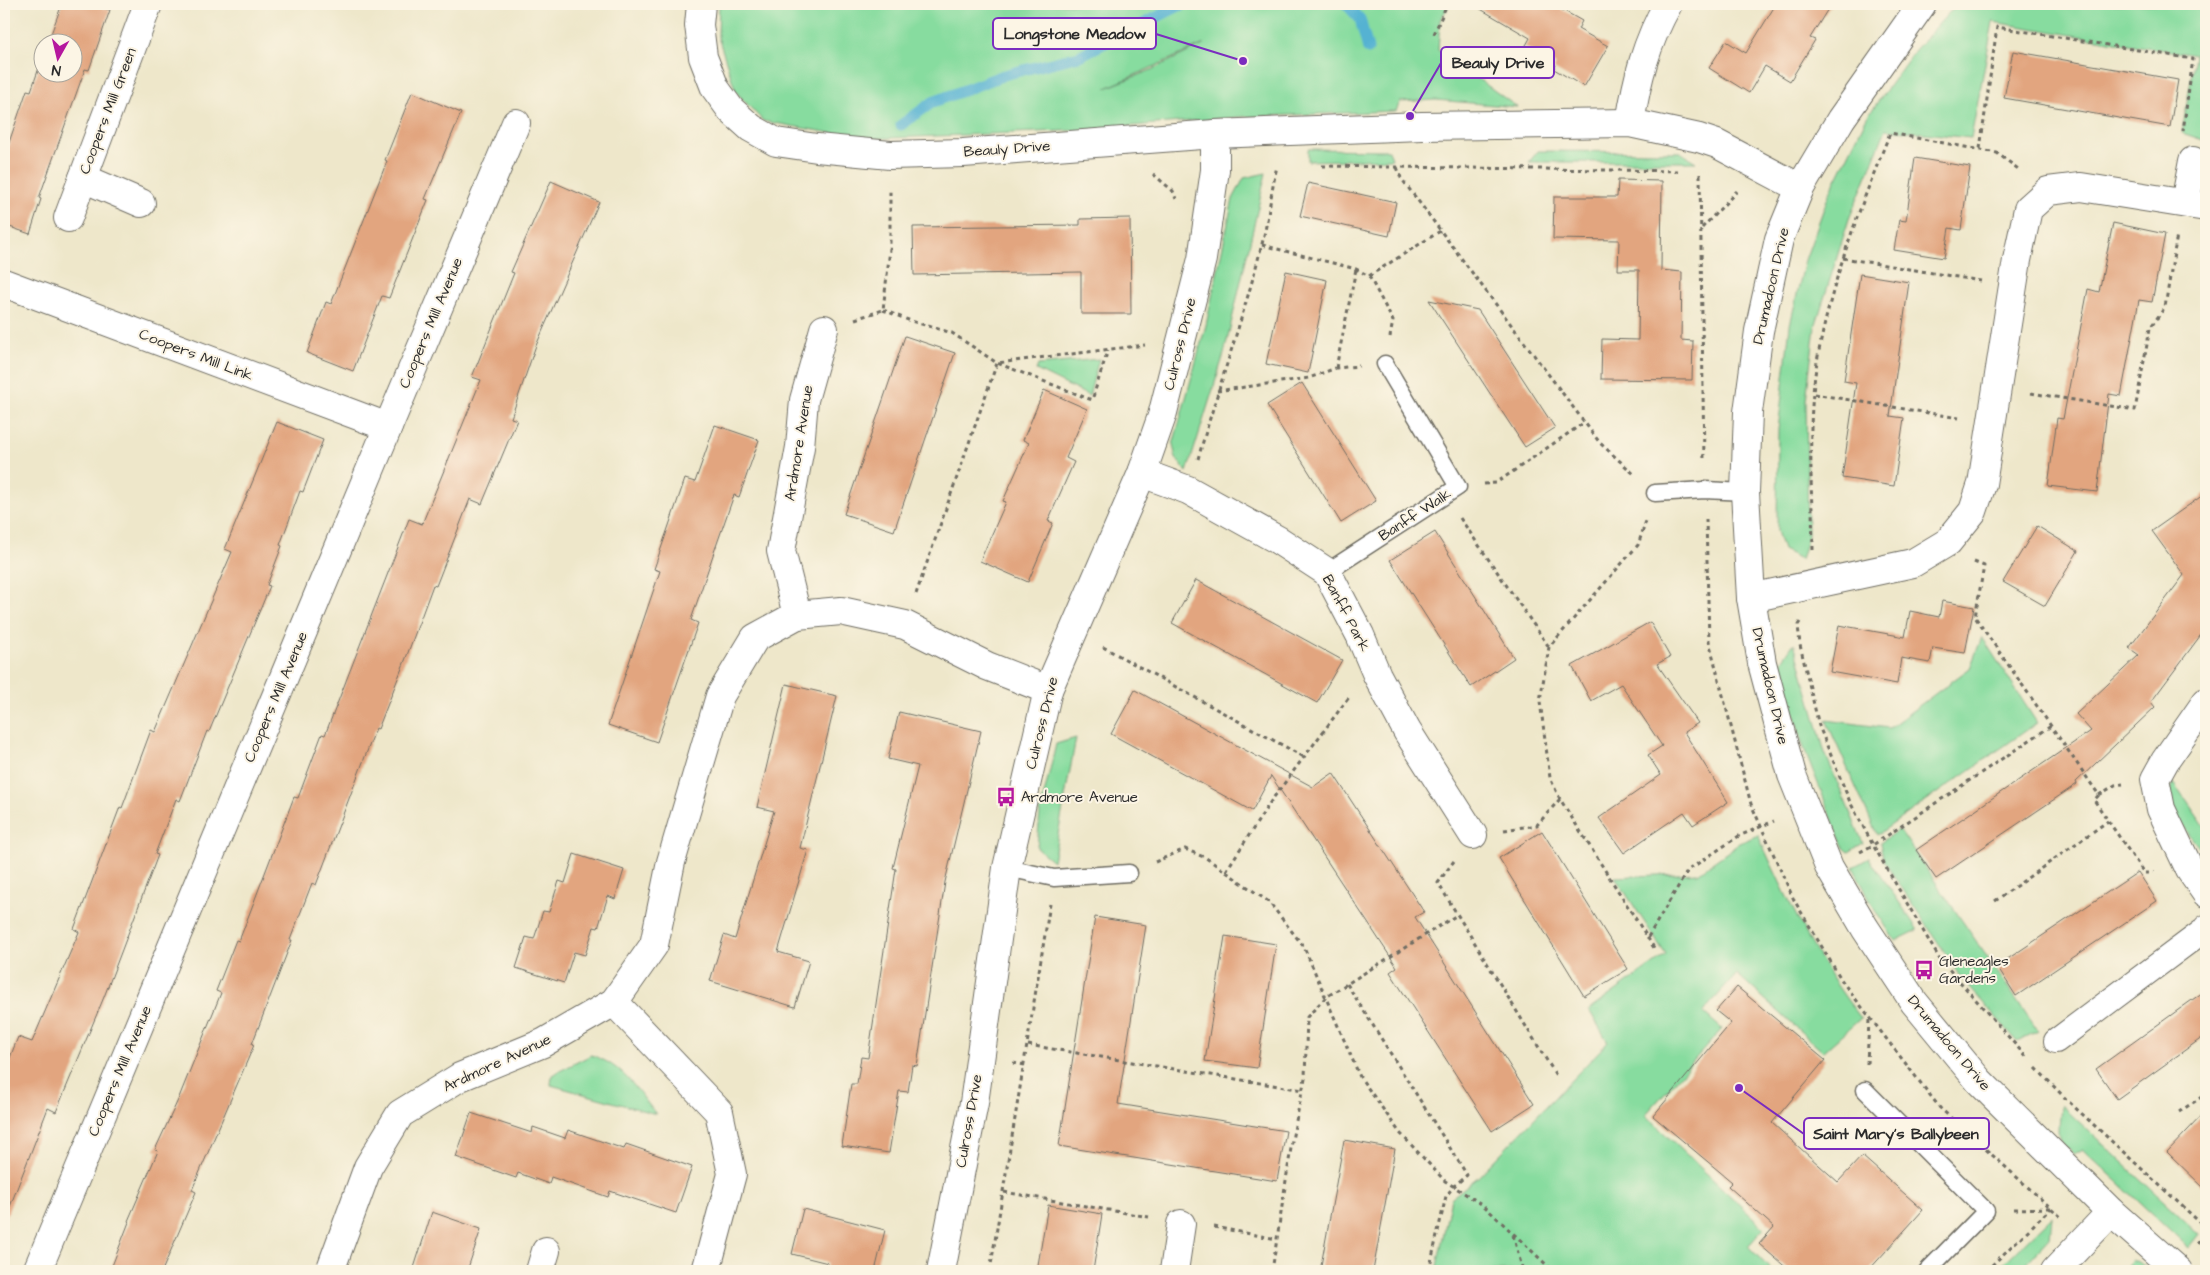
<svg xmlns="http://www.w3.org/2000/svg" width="2210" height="1275" viewBox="0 0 2210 1275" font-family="'Architects Daughter',sans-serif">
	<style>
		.green { fill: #87dc9f; stroke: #598465; fill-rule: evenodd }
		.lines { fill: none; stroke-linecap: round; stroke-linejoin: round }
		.stream { stroke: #54b2d2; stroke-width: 11 }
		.building { fill: #e2a57f }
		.service-casing { stroke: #6f6d63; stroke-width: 19 }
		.pedestrian-casing { stroke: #6f6d63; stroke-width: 26 }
		.minor-casing { stroke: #6f6d63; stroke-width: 30 }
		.path { stroke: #6f6d63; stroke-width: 3; stroke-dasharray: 4 4; stroke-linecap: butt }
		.service { stroke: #fff; stroke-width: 16 }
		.pedestrian { stroke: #fff; stroke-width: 24 }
		.minor { stroke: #fff; stroke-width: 28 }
		.labels { text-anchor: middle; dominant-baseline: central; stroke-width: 4; stroke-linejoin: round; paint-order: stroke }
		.street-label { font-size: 15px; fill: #2b2b2b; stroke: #fcf5e5 }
		.poi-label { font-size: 15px; fill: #2b2b2b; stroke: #fcf5e5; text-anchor: start }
		.leader { fill: none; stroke: #7b2cbf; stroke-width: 2 }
		.callout-dot { fill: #7b2cbf; stroke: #fcf5e5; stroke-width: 2 }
		.callout { fill: #fcf5e5; stroke: #7b2cbf; stroke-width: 2 }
		.callout-label { font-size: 16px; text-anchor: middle; font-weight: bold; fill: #2b2b2b }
	</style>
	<rect width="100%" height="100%" fill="#fcf5e5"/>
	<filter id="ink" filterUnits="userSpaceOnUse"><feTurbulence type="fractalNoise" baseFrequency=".02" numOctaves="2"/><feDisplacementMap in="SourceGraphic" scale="10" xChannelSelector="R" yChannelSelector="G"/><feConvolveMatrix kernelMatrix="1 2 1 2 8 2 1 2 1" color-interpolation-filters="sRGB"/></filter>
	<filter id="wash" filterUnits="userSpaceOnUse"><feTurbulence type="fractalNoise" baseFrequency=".0096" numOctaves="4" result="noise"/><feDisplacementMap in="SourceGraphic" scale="20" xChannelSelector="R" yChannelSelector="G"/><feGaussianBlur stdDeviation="1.12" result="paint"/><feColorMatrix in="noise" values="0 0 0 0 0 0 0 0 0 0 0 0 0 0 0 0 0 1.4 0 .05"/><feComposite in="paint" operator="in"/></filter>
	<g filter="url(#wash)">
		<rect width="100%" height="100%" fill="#eee7ca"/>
		<g class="green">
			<path d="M 719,4 L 1450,4 L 1440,20 L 1438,50 L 1517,107 L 1436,100 L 1400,102 L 1396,111 L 1238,117 L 1086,130 L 865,139 L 763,121 L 736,92 L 718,37 ZM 1205,44 L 1151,70 L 1106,88 L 1204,44 Z"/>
			<path d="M 1957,4 L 2206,4 L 2206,141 L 2182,133 L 2195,55 L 1993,22 L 1971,138 L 1886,129 L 1849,219 L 1815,327 L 1806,400 L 1808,536 L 1801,559 L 1783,550 L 1777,531 L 1778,430 L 1790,325 L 1805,260 L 1829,194 L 1867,117 L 1915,50 Z"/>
			<path d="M 1308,149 L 1389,150 L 1392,159 L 1308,161 Z"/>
			<path d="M 1538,151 L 1680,152 L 1696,162 L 1529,162 Z"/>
			<path d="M 1266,173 L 1224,354 L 1187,472 L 1176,458 L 1173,445 L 1206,325 L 1233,199 L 1244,178 Z"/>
			<path d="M 1099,359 L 1089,396 L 1036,370 L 1038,365 Z"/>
			<path d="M 1982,637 L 2037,723 L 1877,835 L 1826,720 L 1889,728 L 1970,668 Z"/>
			<path d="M 1794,643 L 1825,753 L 1863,843 L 1849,852 L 1843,847 L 1802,743 L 1781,662 Z"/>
			<path d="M 1076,738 L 1053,861 L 1037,848 L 1040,812 L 1056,744 Z"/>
			<path d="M 2174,783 L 2206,829 L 2206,857 C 2194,839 2161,806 2174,783 Z"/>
			<path d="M 1899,829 L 2038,1031 L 2017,1041 L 1963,980 L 1884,861 L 1880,843 Z"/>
			<path d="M 1758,835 C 1787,899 1817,963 1861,1018 L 1823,1052 L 1737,974 L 1703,1012 L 1722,1029 L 1645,1115 L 1764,1228 L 1748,1246 L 1772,1271 L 1436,1271 L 1451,1198 L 1478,1177 L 1608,1042 L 1589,1010 L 1666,955 L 1615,877 L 1698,873 L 1740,843 Z"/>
			<path d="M 1869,858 L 1918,930 L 1895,941 L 1875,909 L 1853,867 Z"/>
			<path d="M 591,1055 C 623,1065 636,1089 656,1114 L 551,1085 L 552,1075 Z"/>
			<path d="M 2061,1105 L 2199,1234 L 2188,1248 L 2083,1149 L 2074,1154 C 2053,1141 2060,1127 2061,1105 Z"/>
			<path d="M 2052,1216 L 2050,1238 L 2019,1271 L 1996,1271 Z"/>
			<path d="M 2132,1259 L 2154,1271 L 2125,1271 Z"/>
		</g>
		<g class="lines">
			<g class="stream">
				<path d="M 1346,4 L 1360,19 L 1368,49"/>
				<path d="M 901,125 L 933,102 L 1004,75 L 1079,56 L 1183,4"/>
			</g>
		</g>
		<g id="blocks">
			<g class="building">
				<path d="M 62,4 L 91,4 L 110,10 L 89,70 L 85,69 L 39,198 L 41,199 L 30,234 L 4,225 L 4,157 L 27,90 L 31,91 L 42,59 L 42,72 L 72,72 L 72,42 L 48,42 Z"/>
				<path d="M 1472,4 L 1552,4 L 1582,21 L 1578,29 L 1608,46 L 1584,87 L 1554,69 L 1556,65 L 1525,47 L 1530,38 Z"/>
				<path d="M 1776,4 L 1831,4 L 1810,38 L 1815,40 L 1790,81 L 1765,66 L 1749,93 L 1709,68 L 1726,41 L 1746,53 Z"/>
				<path d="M 2013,51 L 2178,80 L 2170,127 L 2004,98 Z"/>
				<path d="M 412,92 L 461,113 L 425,199 L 428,200 L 389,298 L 382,296 L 353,371 L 307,353 L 326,302 L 331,304 L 387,161 L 385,160 Z"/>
				<path d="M 1915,158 L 1970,167 L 1961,230 L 1949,228 L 1944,258 L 1894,250 L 1899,220 L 1906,221 Z"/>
				<path d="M 1618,180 L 1662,181 L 1661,270 L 1682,272 L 1681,340 L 1693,341 L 1692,380 L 1601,379 L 1602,339 L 1638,340 L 1639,270 L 1618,270 L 1619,240 L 1553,239 L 1554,197 L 1617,197 Z"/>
				<path d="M 551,181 L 599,202 L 535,348 L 511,418 L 517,420 L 482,504 L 470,499 L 436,586 L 433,585 L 406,658 L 378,729 L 376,728 L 316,885 L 312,883 L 290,940 L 292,940 L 252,1044 L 254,1045 L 192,1190 L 196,1192 L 162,1271 L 110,1271 L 129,1222 L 128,1221 L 158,1151 L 155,1150 L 178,1100 L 221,993 L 216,991 L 236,940 L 239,941 L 294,797 L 298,798 L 322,734 L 325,735 L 409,519 L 422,524 L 481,380 L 472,377 L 514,273 L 511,272 Z"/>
				<path d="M 1308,183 L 1396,202 L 1389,236 L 1300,216 Z"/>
				<path d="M 1130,218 L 1131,314 L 1081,314 L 1081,272 L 914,275 L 913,227 L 1080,225 L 1080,219 Z"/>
				<path d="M 2113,223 L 2165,234 L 2152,302 L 2139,300 L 2121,396 L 2109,394 L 2097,492 L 2048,486 L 2057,418 L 2063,419 L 2088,289 L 2099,292 Z"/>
				<path d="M 1286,271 L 1327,280 L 1308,373 L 1266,364 Z"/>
				<path d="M 1860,274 L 1909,282 L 1890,416 L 1904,418 L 1894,486 L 1842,478 L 1856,383 L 1844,381 Z"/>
				<path d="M 1429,300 L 1478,310 L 1555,428 L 1525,447 Z"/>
				<path d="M 905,336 L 955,353 L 894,531 L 844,514 Z"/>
				<path d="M 1302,383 L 1376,501 L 1341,523 L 1267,405 Z"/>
				<path d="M 1044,390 L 1087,409 L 1066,458 L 1074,462 L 1048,521 L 1053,523 L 1028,582 L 980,561 L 1006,502 L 1003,501 L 1029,443 L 1023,440 Z"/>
				<path d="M 277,422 L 323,440 L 303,492 L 300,491 L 280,545 L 282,546 L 267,585 L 270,586 L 209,732 L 207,731 L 180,801 L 176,799 L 155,854 L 158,855 L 104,997 L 56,1112 L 48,1108 L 6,1217 L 4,1216 L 4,1073 L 18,1037 L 32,1042 L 79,932 L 74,929 L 120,807 L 122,808 L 151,730 L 155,732 L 232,552 L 225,549 Z"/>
				<path d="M 715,425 L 759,440 L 739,497 L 734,495 L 713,555 L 691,620 L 698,623 L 657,742 L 608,725 L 660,571 L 654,569 L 685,479 L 695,482 Z"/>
				<path d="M 2206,493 L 2206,628 L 2151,702 L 2155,707 L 2076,782 L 2077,784 L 1936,879 L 1916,850 L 2091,731 L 2076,714 L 2139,655 L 2129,648 L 2184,575 L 2152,531 Z"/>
				<path d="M 2037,526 L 2078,551 L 2045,606 L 2003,582 Z"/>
				<path d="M 1435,532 L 1514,658 L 1471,687 L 1390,560 Z"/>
				<path d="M 1196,580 L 1342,660 L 1317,703 L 1172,623 Z"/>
				<path d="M 1942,601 L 1974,607 L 1965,653 L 1933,648 L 1930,663 L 1901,658 L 1897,684 L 1830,672 L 1839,625 L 1905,637 L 1910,611 L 1939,617 Z"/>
				<path d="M 1650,622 L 1670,657 L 1657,664 L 1698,723 L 1684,732 L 1728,802 L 1693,825 L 1684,812 L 1624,853 L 1599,818 L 1661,775 L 1648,755 L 1662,746 L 1621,684 L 1591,701 L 1572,666 Z"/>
				<path d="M 786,684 L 837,696 L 800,848 L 808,850 L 778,952 L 809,961 L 795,1007 L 710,981 L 724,935 L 735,939 L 774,811 L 757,807 Z"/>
				<path d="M 1135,690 L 1313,787 L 1333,773 L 1424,912 L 1415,917 L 1534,1104 L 1492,1131 L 1390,972 L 1397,967 L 1271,776 L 1252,811 L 1111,734 Z"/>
				<path d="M 899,712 L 981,731 L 945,882 L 917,1066 L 912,1065 L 908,1092 L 899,1091 L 889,1153 L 842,1146 L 851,1084 L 857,1084 L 861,1057 L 868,1058 L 896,869 L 893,868 L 918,766 L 888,759 Z"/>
				<path d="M 1542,831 L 1628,969 L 1584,996 L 1499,858 Z"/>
				<path d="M 574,854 L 624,870 L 615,899 L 608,896 L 598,928 L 594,927 L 585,955 L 574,952 L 564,983 L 516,968 L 526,937 L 534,939 L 543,911 L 549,912 L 559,881 L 565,883 Z"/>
				<path d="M 2138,872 L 2157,901 L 2016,996 L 1997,966 Z"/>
				<path d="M 1095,917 L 1146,925 L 1118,1104 L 1286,1131 L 1277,1181 L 1059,1146 Z"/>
				<path d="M 1225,936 L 1276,944 L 1257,1068 L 1205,1061 Z"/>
				<path d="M 1737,987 L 1825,1060 L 1772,1123 L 1838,1182 L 1862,1156 L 1923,1210 L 1868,1271 L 1790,1271 L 1759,1244 L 1774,1227 L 1728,1186 L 1732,1182 L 1653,1116 L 1731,1023 L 1716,1011 Z"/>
				<path d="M 2206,990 L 2206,1035 L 2117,1099 L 2096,1069 Z"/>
				<path d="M 2206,1111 L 2206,1190 L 2167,1152 Z"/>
				<path d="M 471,1113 L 532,1133 L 533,1127 L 565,1138 L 568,1130 L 624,1149 L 626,1144 L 692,1167 L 676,1213 L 610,1191 L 608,1197 L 551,1177 L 549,1184 L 518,1173 L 516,1178 L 456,1157 Z"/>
				<path d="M 1344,1140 L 1395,1149 L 1373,1271 L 1320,1271 Z"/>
				<path d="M 1048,1205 L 1102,1214 L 1093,1271 L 1037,1271 Z"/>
				<path d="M 803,1209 L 885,1230 L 875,1271 L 826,1271 L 828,1263 L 792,1254 Z"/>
				<path d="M 432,1212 L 481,1229 L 467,1271 L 413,1271 Z"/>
			</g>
		</g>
	</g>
	<g filter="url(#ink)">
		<use href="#blocks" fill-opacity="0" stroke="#6f6d63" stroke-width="1"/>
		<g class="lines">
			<defs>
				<g id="service">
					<path d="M 1655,493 L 1705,490 L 1745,492"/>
					<path d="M 1327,572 L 1458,487 L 1385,364"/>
					<path d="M 1007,868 L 1054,878 L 1129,873"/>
					<path d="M 1865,1090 L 1986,1211 L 1927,1271"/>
				</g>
				<path id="pedestrian" d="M 2056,1041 L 2203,931 L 2206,927"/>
				<g id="minor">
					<path d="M 701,4 L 699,25 L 703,57 L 715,88 L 731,110 L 751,128 L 776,142 L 817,148 L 890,155 L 963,153 L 1215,134 L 1422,126 L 1630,123 L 1699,138 L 1717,144 L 1800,188"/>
					<path d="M 1922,4 L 1841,119 L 1800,188 L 1779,239 L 1759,331 L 1748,412 L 1745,492 L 1751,598 L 1762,663 L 1792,775 L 1829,867 L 1865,928 L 1914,1002 L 1979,1081 L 2111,1212 L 2178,1271"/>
					<path d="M 1630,123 C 1637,79 1646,43 1668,4"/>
					<path d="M 83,178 L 141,203"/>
					<path d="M 2185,203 L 2193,161"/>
					<path d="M 68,218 L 148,4"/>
					<path d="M 4,283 L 388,427"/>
					<path d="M 824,329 L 804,400 L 800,447 L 781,551 L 797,615 L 841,611 L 905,625 L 987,666 L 1048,690"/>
					<path d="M 1142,473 L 1188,490 L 1278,540 L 1327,572 L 1360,635 L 1377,675 L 1407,731 L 1473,835"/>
					<path d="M 1751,598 L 1913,563 L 1948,542 L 1973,511 L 1982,484 L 2017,260 L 2028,209 L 2048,191 L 2081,187 L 2206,207"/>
					<path d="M 2206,702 L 2165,761 L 2155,779 L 2161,809 L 2190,870 L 2206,893"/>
					<path d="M 614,1002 L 719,1112 L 732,1174 L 706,1271"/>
					<path d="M 37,1271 L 388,427 L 516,123"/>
					<path d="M 330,1271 L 368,1167 L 400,1114 L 460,1077 L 543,1043 L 614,1002 L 654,945 L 671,862 L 720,696 L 755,638 L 797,615"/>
					<path d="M 540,1271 L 546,1251"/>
					<path d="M 941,1271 L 974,1103 L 1007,868 L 1048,690 L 1142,473 L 1162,416 L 1202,259 L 1215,170 L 1215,134"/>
					<path d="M 1174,1271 L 1181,1224"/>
					<path d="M 2055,1271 L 2111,1212"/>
				</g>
			</defs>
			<use href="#service" class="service-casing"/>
			<use href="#pedestrian" class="pedestrian-casing"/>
			<use href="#minor" class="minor-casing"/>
			<g class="path">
				<path d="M 1434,34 L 1447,4"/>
				<path d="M 1980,149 L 1997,27 L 2193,59 L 2183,131"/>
				<path d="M 1322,166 L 1681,171"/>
				<path d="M 1397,167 L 1401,178 L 1600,443 L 1634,474"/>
				<path d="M 1153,174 L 1173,191 L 1176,199"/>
				<path d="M 1700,174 L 1704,462"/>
				<path d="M 1702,228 L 1737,191"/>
				<path d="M 1262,245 L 1356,269 L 1369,276 L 1393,321 L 1390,337"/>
				<path d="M 1843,258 L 1981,281"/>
				<path d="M 1369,276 L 1442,230"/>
				<path d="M 883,310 L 911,321 L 952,333 L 997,363 L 1092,400 L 1108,350"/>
				<path d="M 855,319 L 883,310 L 890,249 L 890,188"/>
				<path d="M 1336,368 L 1356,269"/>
				<path d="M 1217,391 L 1309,378 L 1336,368 L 1359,366"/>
				<path d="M 2031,393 L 2135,410 L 2150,328 L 2165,307 L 2177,235"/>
				<path d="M 1814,394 L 1959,418"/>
				<path d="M 1198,459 C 1218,388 1243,319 1261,248 C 1268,221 1271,193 1277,166"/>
				<path d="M 1484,484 L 1496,483 L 1585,422"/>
				<path d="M 1460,518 L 1549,647"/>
				<path d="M 1706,519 L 1709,641 L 1751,804 L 1794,900 L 1844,984 L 1940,1108 L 2061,1217"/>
				<path d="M 1813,550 C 1812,490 1807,428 1816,368 C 1829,286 1859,210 1890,133 L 1997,153 L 2021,171"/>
				<path d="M 1974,562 L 1984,566 L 1975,617 L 2099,795 L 2094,800 L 2144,873 L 2154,873"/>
				<path d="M 916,594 L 997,363 L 1145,345"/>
				<path d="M 1800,622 L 1798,625 L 1800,645 L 1819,726 L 1850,802 L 1873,845 L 1939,958 L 2028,1059"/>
				<path d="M 1103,647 L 1304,757"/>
				<path d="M 2099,795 L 2115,785 L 2123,784"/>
				<path d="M 1560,799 L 1550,778 L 1540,701 L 1549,647 L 1638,545 L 1647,518"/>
				<path d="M 1504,830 L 1537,825 L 1560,799 L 1656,951"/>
				<path d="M 1860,852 L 1873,845 L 2051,726"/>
				<path d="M 1454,861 L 1438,883 L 1557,1077"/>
				<path d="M 1155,862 L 1185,849 L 1206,858 L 1269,902 L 1304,947 L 1360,1077 L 1400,1133 L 1445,1181 L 1483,1205 L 1553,1271"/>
				<path d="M 1226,871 L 1271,801 L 1350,696"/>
				<path d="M 1995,901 L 2108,821"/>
				<path d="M 1648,937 L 1688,870 L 1739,836 L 1774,821"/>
				<path d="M 1347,984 L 1467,1175 L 1454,1186 L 1446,1196 L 1429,1271"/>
				<path d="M 1028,1045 L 1303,1090"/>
				<path d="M 1013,1063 L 1025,1065"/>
				<path d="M 1867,1064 L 1869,1020"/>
				<path d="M 2036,1068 L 2069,1102 L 2206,1228"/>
				<path d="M 2179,1112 L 2206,1094"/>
				<path d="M 1004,1192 L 1149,1217"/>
				<path d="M 2014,1209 L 2050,1208"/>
				<path d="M 1214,1227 L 1277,1239"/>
				<path d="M 1513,1235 L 1523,1271"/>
				<path d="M 2197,1243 L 2206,1233"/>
				<path d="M 990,1271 L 1050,904"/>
				<path d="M 1272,1271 L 1293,1135 L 1305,1078 L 1307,1017 L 1326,997 L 1457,915"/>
				<path d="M 1986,1271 L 2051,1208"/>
			</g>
			<use href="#service" class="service"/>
			<use href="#pedestrian" class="pedestrian"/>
			<use href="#minor" class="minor"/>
		</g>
	</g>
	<defs>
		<symbol id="bus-bare" viewBox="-9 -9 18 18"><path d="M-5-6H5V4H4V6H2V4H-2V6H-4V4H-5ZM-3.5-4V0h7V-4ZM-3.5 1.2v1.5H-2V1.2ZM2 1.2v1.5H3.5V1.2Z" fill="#b5179e" stroke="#fcf5e5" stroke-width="2.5" paint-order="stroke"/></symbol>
	</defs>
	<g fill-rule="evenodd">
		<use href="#bus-bare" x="992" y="783" width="28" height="28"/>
		<use href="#bus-bare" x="1910" y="956" width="28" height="28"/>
	</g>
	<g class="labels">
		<g class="street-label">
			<text transform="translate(108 111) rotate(-69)">Coopers Mill Green</text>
			<text transform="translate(1007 149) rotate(-4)">Beauly Drive</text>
			<text transform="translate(1771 286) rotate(-77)">Drumadoon Drive</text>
			<text transform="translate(431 323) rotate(-67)">Coopers Mill Avenue</text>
			<text transform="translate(1180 344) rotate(-76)">Culross Drive</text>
			<text transform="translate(196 355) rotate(21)">Coopers Mill Link</text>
			<text transform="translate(799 443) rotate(-81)">Ardmore Avenue</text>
			<text transform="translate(1415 515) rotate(-33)">Banff Walk</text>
			<text transform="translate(1346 613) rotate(62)">Banff Park</text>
			<text transform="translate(1770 686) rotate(77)">Drumadoon Drive</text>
			<text transform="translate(276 697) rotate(-67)">Coopers Mill Avenue</text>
			<text transform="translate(1042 723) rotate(-76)">Culross Drive</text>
			<text transform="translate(1949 1043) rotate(50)">Drumadoon Drive</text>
			<text transform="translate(497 1063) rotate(-25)">Ardmore Avenue</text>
			<text transform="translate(120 1071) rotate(-67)">Coopers Mill Avenue</text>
			<text transform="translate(969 1121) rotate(-80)">Culross Drive</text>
		</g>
		<g class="poi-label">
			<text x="1021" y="797">Ardmore Avenue</text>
			<text x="1939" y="961">Gleneagles<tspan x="1939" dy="17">Gardens</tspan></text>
		</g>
	</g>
	<path class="leader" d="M1243 61L1156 34M1410 116L1441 63M1739 1088L1804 1134"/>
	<g class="callout-dot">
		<circle cx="1243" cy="61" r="5"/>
		<circle cx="1410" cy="116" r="5"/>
		<circle cx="1739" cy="1088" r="5"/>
	</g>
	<g class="callout">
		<rect x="993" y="18" width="163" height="31" rx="5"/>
		<rect x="1441" y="47" width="113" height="31" rx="5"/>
		<rect x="1804" y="1118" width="185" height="31" rx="5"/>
	</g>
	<g class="callout-label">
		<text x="1075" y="39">Longstone Meadow</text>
		<text x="1498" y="68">Beauly Drive</text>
		<text x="1896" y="1139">Saint Mary's Ballybeen</text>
	</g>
	<rect width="2210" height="1275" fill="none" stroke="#fcf5e5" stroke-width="20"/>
	<g transform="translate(58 58) rotate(188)"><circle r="24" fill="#fcf5e5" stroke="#a8a49b"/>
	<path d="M0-4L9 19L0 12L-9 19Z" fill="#b5179e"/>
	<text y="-8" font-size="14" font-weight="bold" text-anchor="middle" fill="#2b2b2b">N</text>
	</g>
</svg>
